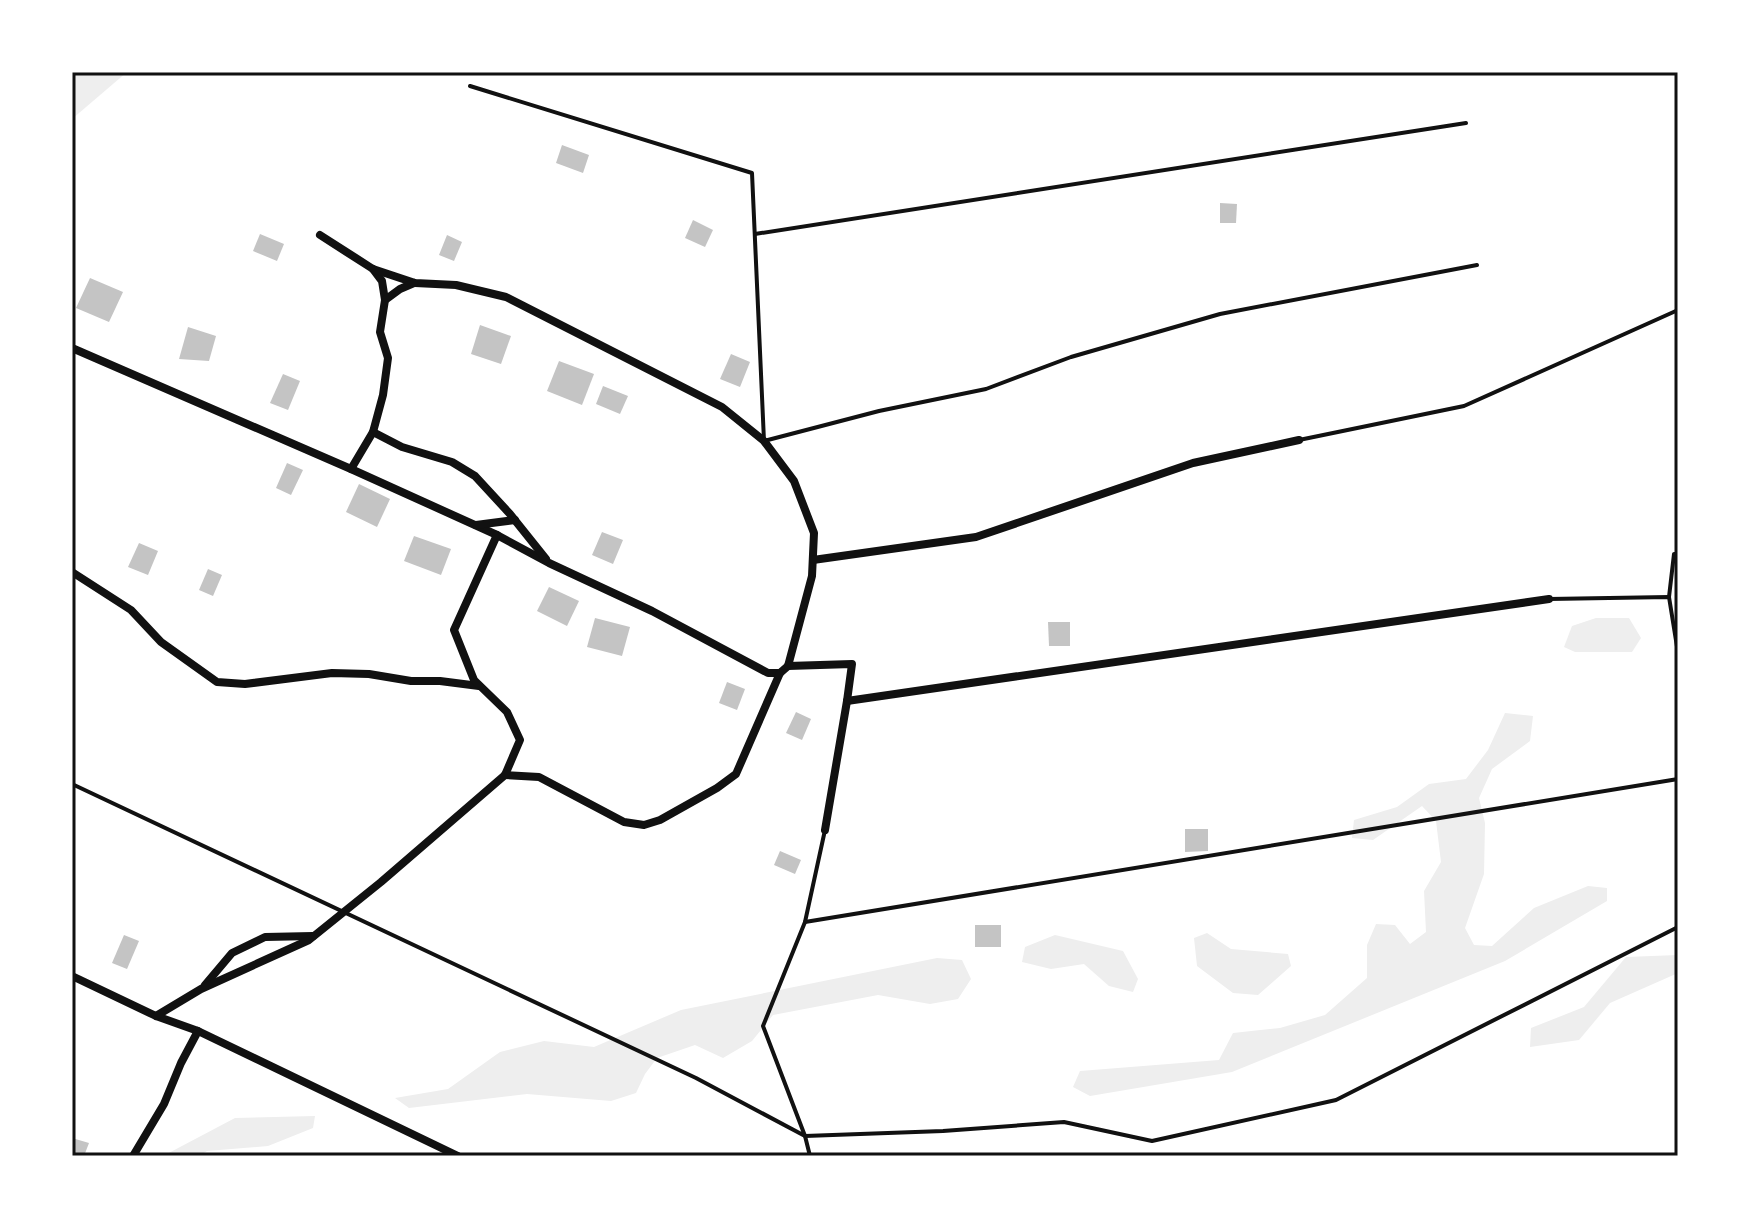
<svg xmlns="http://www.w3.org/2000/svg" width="1750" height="1228" viewBox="0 0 1750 1228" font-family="'Sofia Sans Condensed',sans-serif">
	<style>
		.green { fill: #eee }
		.building { fill: #c4c4c4 }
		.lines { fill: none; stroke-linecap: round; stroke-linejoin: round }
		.service { stroke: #111; stroke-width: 4 }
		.minor { stroke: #111; stroke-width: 8 }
		.neatline { fill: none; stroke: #111; stroke-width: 3 }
	</style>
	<rect width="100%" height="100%" fill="#fff"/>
	<g class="green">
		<path d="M 72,72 L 127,72 L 72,119 Z"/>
		<path d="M 1596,618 L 1629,618 L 1641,638 L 1632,652 L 1575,652 L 1564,647 L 1572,626 Z"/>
		<path d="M 1505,713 L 1533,716 L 1530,741 L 1492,769 L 1479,798 L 1485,823 L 1484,874 L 1465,928 L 1474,945 L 1492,946 L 1534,908 L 1588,886 L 1607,888 L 1607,901 L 1505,961 L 1232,1072 L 1090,1096 L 1073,1087 L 1080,1071 L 1219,1060 L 1233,1033 L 1280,1028 L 1325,1015 L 1367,978 L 1367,945 L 1376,924 L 1395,925 L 1410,944 L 1426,932 L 1424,891 L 1441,862 L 1436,821 L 1422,806 L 1373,840 L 1352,838 L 1354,820 L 1397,807 L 1429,784 L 1466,779 L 1488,750 Z"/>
		<path d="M 1207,933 L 1231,949 L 1288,954 L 1291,966 L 1258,995 L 1233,993 L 1197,966 L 1194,938 Z"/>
		<path d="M 1055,935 L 1123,951 L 1138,979 L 1133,992 L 1109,986 L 1084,964 L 1051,969 L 1022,962 L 1025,947 Z"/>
		<path d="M 1678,955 L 1678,973 L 1610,1003 L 1579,1040 L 1530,1047 L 1531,1028 L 1584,1007 L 1626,957 Z"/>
		<path d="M 937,958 L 962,960 L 971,979 L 958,999 L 930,1004 L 878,995 L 773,1015 L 752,1041 L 723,1058 L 695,1045 L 657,1058 L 645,1074 L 636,1093 L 611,1101 L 527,1094 L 409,1108 L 395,1098 L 448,1089 L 500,1052 L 544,1041 L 594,1047 L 681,1010 Z"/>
		<path d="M 315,1116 L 313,1128 L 268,1146 L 207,1151 L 199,1156 L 163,1156 L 235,1118 Z"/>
	</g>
	<g class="building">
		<path d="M 562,145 L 589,155 L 583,173 L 556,163 Z"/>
		<path d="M 1220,203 L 1237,204 L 1236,223 L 1220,223 Z"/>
		<path d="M 693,220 L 713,230 L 705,247 L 685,238 Z"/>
		<path d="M 260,234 L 284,244 L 277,261 L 253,251 Z"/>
		<path d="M 447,235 L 462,242 L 454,261 L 439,255 Z"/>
		<path d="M 90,278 L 123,292 L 109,322 L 76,308 Z"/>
		<path d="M 480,325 L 511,336 L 501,364 L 471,354 Z"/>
		<path d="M 188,327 L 216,336 L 209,361 L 179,359 Z"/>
		<path d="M 731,354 L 750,362 L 740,387 L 720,379 Z"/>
		<path d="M 559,361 L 594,374 L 582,405 L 547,391 Z"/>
		<path d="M 283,374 L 300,381 L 288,410 L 270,403 Z"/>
		<path d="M 603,386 L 628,396 L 620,414 L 596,404 Z"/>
		<path d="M 287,463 L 303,470 L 291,495 L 276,488 Z"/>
		<path d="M 359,484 L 390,499 L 377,527 L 346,512 Z"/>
		<path d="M 602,532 L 623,540 L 613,564 L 592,555 Z"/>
		<path d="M 414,536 L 451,549 L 441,575 L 404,561 Z"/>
		<path d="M 139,543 L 158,551 L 148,575 L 128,567 Z"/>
		<path d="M 208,569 L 222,575 L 213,596 L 199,590 Z"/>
		<path d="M 549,587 L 579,601 L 567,626 L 537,611 Z"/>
		<path d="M 595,618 L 630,627 L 622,656 L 587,647 Z"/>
		<path d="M 1048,622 L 1070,622 L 1070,646 L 1049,646 Z"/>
		<path d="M 727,682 L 745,689 L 737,710 L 719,703 Z"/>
		<path d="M 796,712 L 811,719 L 802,740 L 786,733 Z"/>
		<path d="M 1185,829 L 1208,829 L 1208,851 L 1185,852 Z"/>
		<path d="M 780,851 L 801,860 L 795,874 L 774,865 Z"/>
		<rect x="975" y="925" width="26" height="22"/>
		<path d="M 124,935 L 139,941 L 127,969 L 112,963 Z"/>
		<path d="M 72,1138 L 89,1143 L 84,1156 L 72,1156 Z"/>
	</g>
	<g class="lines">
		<g class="service">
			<path d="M 470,86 L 752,173 L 764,441 L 879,411 L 986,389 L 1071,357 L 1220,314 L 1477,265"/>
			<path d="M 755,234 L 1466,123"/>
			<path d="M 1299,440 L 1464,406 L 1678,310"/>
			<path d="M 1669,597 L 1674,554 L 1678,554"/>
			<path d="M 1549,599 L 1669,597 L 1678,653"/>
			<path d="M 72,784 L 696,1078 L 805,1136 L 943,1131 L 1064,1122 L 1152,1141 L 1336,1100 L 1678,927"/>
			<path d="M 805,922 L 1678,779"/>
			<path d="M 810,1156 L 805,1136 L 763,1026 L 805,922 L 825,830"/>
		</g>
		<g class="minor">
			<path d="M 373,269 L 382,281 L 385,300"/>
			<path d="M 72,348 L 351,469 L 497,535 L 549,563 L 652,611 L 768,673 L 780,673 L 788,666 L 812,576 L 814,533 L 794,481 L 764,441 L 722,407 L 506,297 L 456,285 L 415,283 L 373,269 L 320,235"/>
			<path d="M 373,432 L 402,447 L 452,462 L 475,476 L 510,514 L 546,559"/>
			<path d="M 351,469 L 373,432 L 383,395 L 388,358 L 380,332 L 385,300 L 400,289 L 414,283"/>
			<path d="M 476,525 L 515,520"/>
			<path d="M 813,560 L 976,537 L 1193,463 L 1299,440"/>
			<path d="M 72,572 L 131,610 L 161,642 L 217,682 L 245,684 L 332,673 L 369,674 L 411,681 L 440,681 L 479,686"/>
			<path d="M 788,666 L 852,664 L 847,701 L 825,830"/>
			<path d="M 847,701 L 1549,599"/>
			<path d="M 505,775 L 539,777 L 624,822 L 644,825 L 660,820 L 717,788 L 736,774 L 780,673"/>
			<path d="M 72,976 L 156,1016 L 198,1031 L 458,1156"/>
			<path d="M 205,985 L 232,953 L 265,937 L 313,936"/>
			<path d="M 156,1016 L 201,989 L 309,940 L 381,882 L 505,775 L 520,740 L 507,712 L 474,680 L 454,630 L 497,535"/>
			<path d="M 133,1156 L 164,1104 L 181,1063 L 198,1031"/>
		</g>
	</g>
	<rect width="1750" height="1228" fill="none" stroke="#ffffff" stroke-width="148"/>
	<rect x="74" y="74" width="1602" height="1080" class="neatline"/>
</svg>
